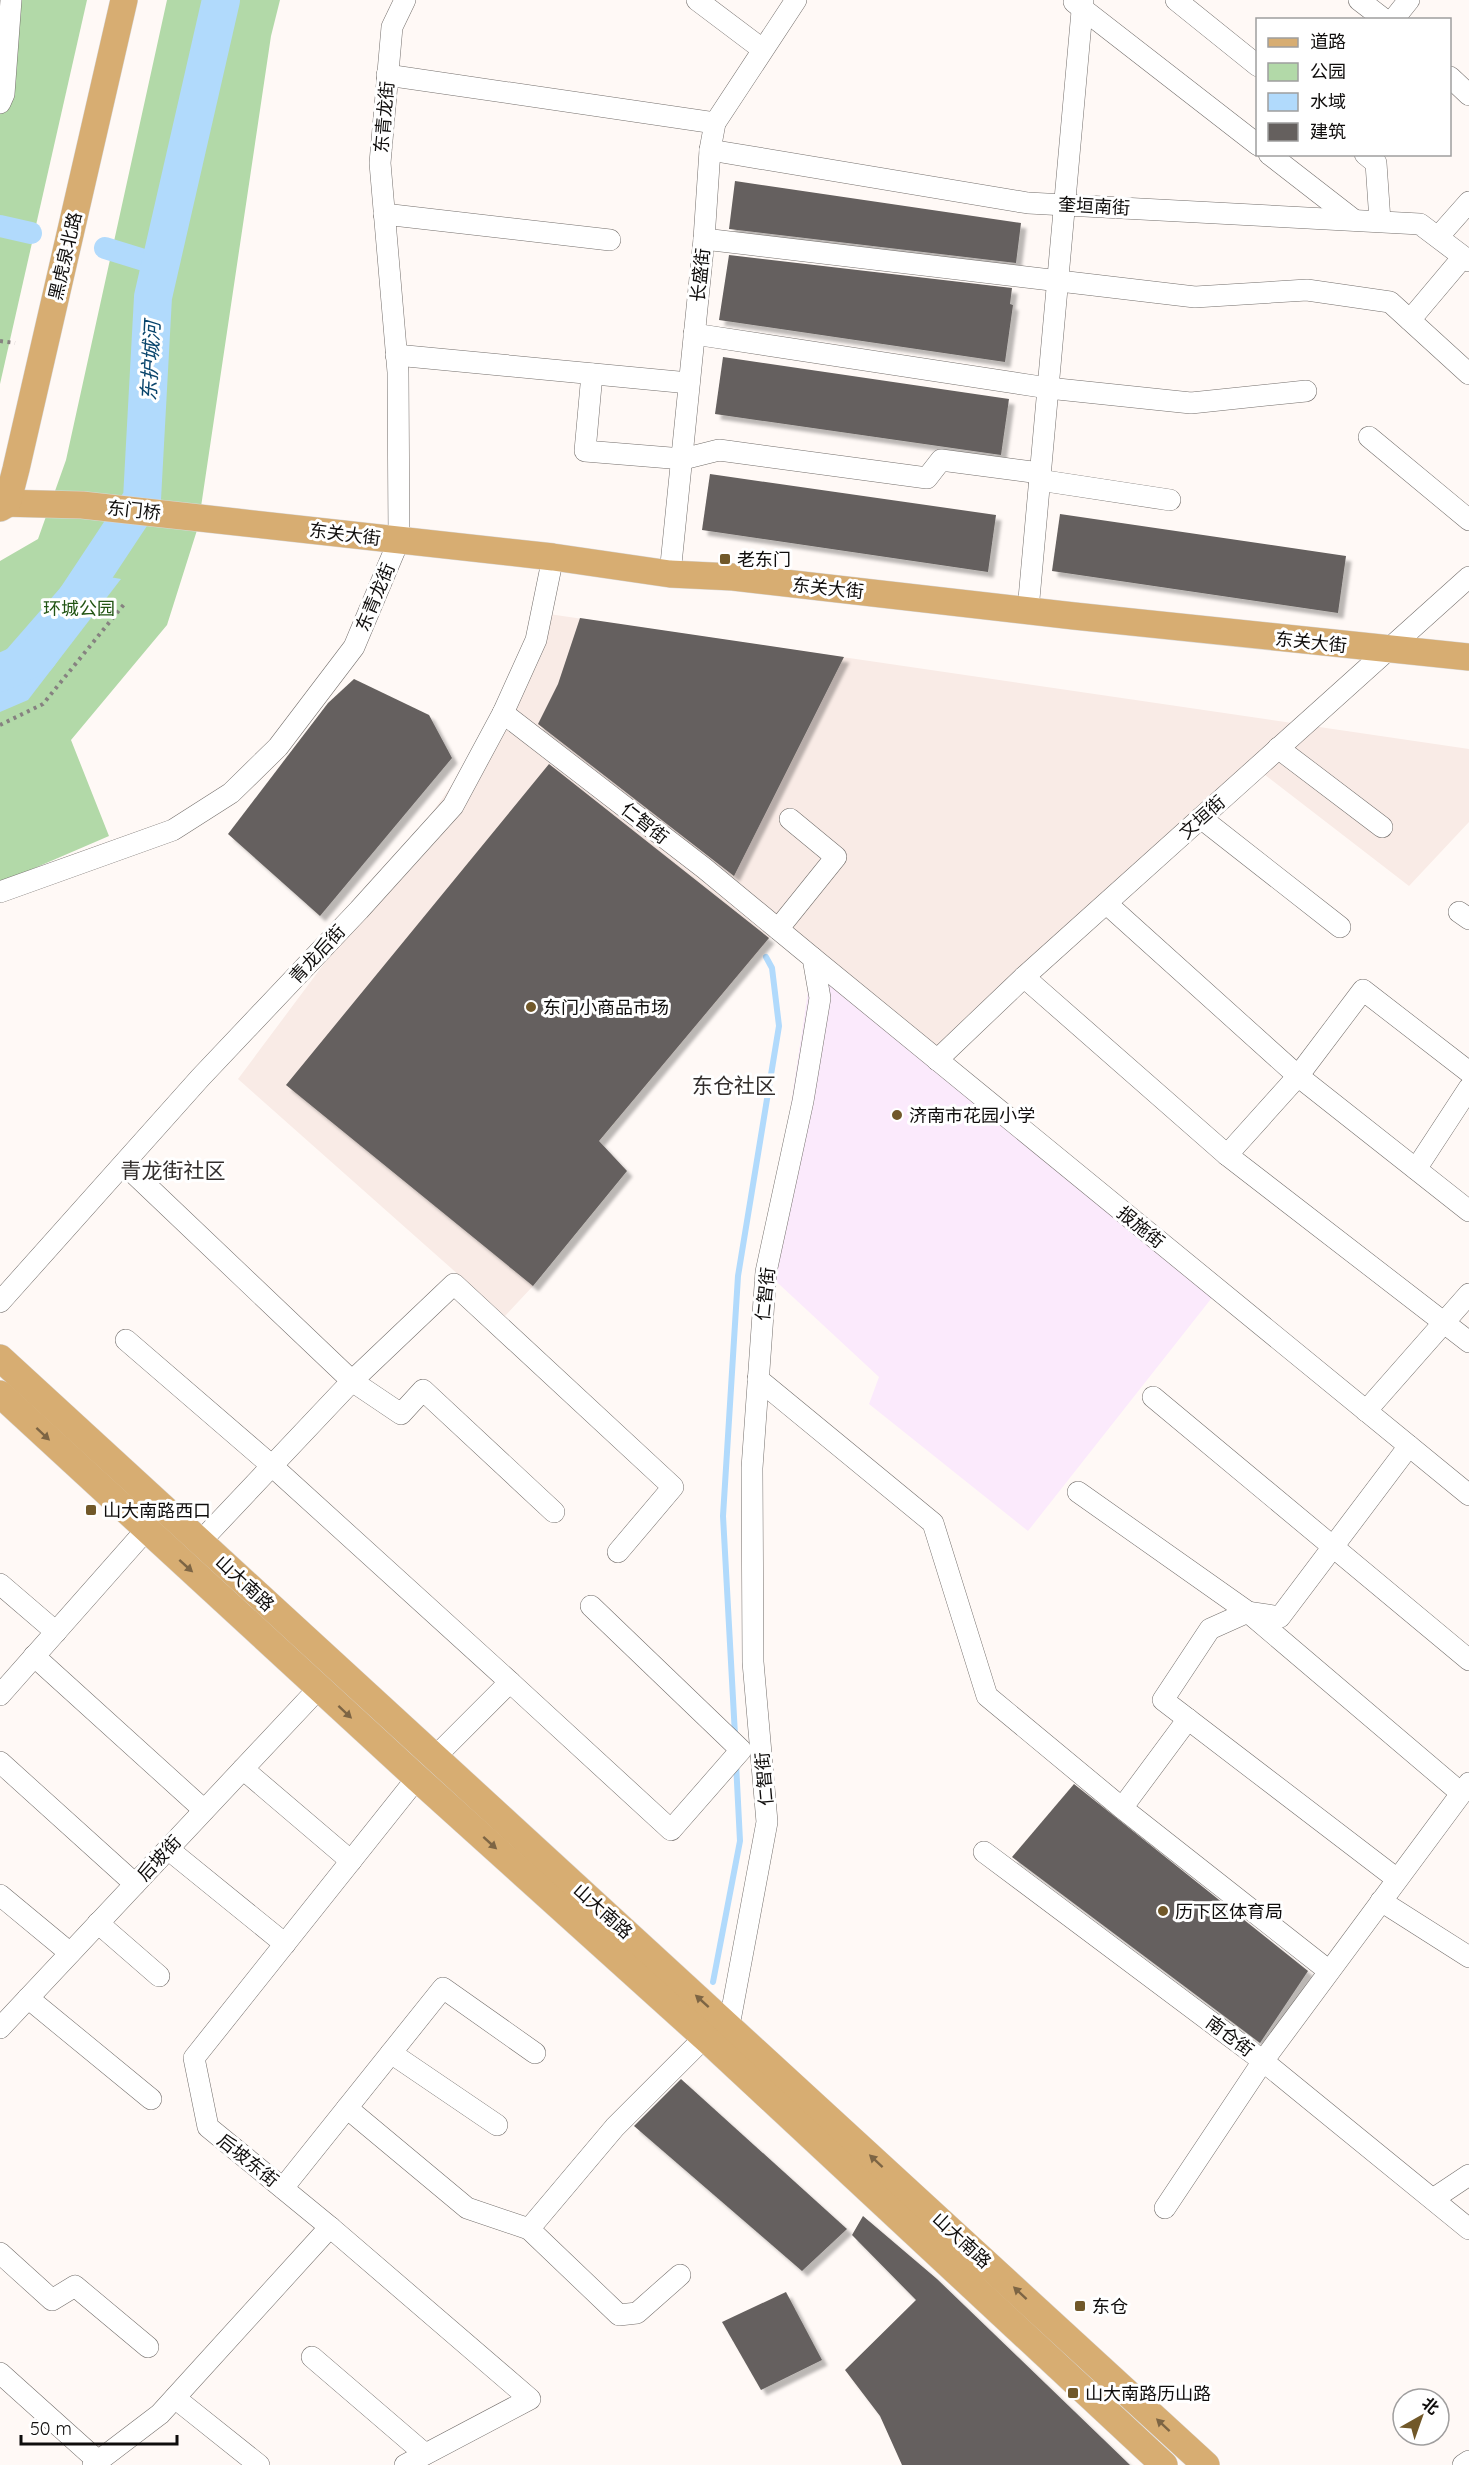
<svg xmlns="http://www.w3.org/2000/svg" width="1469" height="2465" viewBox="0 0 1469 2465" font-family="Quicksand,'Noto Sans SC',sans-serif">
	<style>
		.built { fill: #f9ebe6 }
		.education { fill: #fbeafc }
		.green { fill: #b2d9a8 }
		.water { fill: #b1dafc }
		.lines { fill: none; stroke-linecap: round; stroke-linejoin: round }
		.stream { stroke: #b1dafc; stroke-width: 6 }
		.canal { stroke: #b1dafc; stroke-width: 22 }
		.river { stroke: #b1dafc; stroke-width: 38 }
		.building { fill: #65605e; filter: url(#shadow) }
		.minor-casing { stroke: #746f6c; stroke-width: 22 }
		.major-casing { stroke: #d9d8d8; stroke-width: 28 }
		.path { stroke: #868280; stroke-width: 4; stroke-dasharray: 3 4.5; stroke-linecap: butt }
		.minor { stroke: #fff; stroke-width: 21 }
		.major { stroke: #d7ad72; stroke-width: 27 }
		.oneway { fill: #7d6544 }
		.poi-dot { fill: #715829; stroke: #fff; stroke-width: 2 }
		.labels { text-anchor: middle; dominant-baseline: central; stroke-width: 6; stroke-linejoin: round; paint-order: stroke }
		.street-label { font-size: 18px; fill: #0f0d0c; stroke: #fff }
		.poi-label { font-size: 18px; fill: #0f0d0c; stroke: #fff; text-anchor: start }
		.park-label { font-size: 18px; fill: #215413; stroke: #fff }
		.water-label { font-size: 20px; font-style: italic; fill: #09456c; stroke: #fff }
		.quarter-label { font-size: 21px; fill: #332f2d; stroke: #fff }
	</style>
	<defs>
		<filter id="shadow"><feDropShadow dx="5.5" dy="5.5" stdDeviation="1.5" flood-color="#0004"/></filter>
	</defs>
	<rect width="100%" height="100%" fill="#fff9f6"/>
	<path class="built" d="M 542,613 L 1469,749 L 1469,822 L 1409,886 L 1256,768 L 937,1060 L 777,929 L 599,1141 L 533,1286 L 505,1316 L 238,1079 L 338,945 L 503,713 Z"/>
	<path class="education" d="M 813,958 L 1218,1290 L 1028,1531 L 869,1404 L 879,1377 L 766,1272 Z"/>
	<g class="green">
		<path d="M 0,0 L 87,0 L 0,384 Z"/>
		<path d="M 167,0 L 280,0 L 271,36 L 198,527 L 167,625 L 71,740 L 109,836 L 0,883 L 0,561 L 38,539 L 66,460 Z"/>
	</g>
	<path class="water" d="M 75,571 L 121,579 L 28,700 L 0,712 L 0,657 Z"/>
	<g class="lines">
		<g class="stream">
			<path d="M 735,1735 L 723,1516 L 738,1276 L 779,1026 L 772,968 L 766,957"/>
			<path d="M 713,1982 L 740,1841 L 736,1763"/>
		</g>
		<g class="canal">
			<path d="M 0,226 L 31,233"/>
			<path d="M 105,248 L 160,265"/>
		</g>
		<path class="river" d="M 0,673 L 38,656 L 142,499 L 153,297 L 221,0"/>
	</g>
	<g class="building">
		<path d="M 735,181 L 1021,223 L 1016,263 L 729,229 Z"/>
		<path d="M 729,255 L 1012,288 L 1010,304 L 1013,305 L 1005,362 L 719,320 Z"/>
		<path d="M 723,357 L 1009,399 L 1001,455 L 715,414 Z"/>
		<path d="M 710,474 L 996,515 L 988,572 L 702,530 Z"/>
		<path d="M 1060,514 L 1346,556 L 1338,613 L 1052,571 Z"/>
		<path d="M 580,618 L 844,657 L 734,876 L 538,724 L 558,684 Z"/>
		<path d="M 354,679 L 429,715 L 452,758 L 320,916 L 228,834 L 328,703 Z"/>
		<path d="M 549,764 L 769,938 L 599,1141 L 627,1171 L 533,1286 L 286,1085 Z"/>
		<path d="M 1074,1784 L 1308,1971 L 1260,2043 L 1012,1857 Z"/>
		<path d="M 681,2079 L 847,2229 L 802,2271 L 634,2126 Z"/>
		<path d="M 863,2216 L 937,2279 L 1130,2465 L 902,2465 L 880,2416 L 845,2370 L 916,2300 L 852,2235 Z"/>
		<path d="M 786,2292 L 822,2360 L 761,2390 L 722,2322 Z"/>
	</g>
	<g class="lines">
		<defs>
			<g id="minor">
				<path d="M 697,0 L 762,49"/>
				<path d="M 1176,0 L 1258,66"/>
				<path d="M 1359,0 L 1385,20"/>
				<path d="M 1074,2 L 1258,145"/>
				<path d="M 1393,20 L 1409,0"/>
				<path d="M 387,75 L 715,123"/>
				<path d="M 1450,77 L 1469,95"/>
				<path d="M 0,103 L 4,94 L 11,0"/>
				<path d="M 710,150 L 1028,203 L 1420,224 L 1469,261"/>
				<path d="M 1269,154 L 1354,220"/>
				<path d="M 1365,154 L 1376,163 L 1380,221"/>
				<path d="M 384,214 L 610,240"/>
				<path d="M 1438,237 L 1469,202"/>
				<path d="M 704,239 L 1195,297 L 1307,290 L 1390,302 L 1469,374"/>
				<path d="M 1410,320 L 1463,257"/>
				<path d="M 694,334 L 1048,388 L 1191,403 L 1306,391"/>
				<path d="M 396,355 L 689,383"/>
				<path d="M 592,374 L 585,451 L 683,459 L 719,450 L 927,478 L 941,460 L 1040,473"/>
				<path d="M 1369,437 L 1469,520"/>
				<path d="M 1039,480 L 1170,500"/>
				<path d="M 670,574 L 704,239 L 710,150 L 715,123 L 796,0"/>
				<path d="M 1028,610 L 1083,0"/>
				<path d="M 503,713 L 704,868 L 813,958 L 820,998 L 803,1101 L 766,1272 L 752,1468 L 753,1662 L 767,1822 L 729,2026"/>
				<path d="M 1278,748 L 1382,827"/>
				<path d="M 1201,818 L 1340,927"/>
				<path d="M 0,892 L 173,830 L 231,793 L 278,747 L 354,647 L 399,540 L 398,372 L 380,163 L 392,27 L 405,0"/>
				<path d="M 1107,904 L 1298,1076 L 1469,1211"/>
				<path d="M 1459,912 L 1469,919"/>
				<path d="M 778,929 L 836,857 L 790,819"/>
				<path d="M 813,958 L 1469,1495"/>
				<path d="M 1024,977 L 1227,1155 L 1469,1342"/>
				<path d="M 937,1060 L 1024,977 L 1469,577"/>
				<path d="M 1227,1155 L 1298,1076 L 1363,990 L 1469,1072"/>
				<path d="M 125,1165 L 352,1381 L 200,1542"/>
				<path d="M 1416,1169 L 1469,1088"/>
				<path d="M 0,1302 L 200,1078 L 359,910 L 453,806 L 503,713 L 536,640 L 553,557"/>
				<path d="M 126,1340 L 271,1465 L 510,1682 L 435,1757"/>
				<path d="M 758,1379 L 933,1523 L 987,1696 L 1122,1808"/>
				<path d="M 1153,1397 L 1469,1660"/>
				<path d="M 1366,1411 L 1469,1294"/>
				<path d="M 1078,1492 L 1248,1612 L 1461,1793"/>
				<path d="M 554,1512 L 423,1390 L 401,1414 L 352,1381 L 454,1284 L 673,1487 L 618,1552"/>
				<path d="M 0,1584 L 56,1632"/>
				<path d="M 34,1656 L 204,1810"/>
				<path d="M 510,1682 L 671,1830 L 741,1750 L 591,1606"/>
				<path d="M 0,1695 L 146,1530"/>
				<path d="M 1188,1719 L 1122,1808 L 1329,1971"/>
				<path d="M 0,1762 L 135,1884"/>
				<path d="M 243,1769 L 351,1861"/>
				<path d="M 168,1849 L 285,1944"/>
				<path d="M 984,1852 L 1263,2061 L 1469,2229"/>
				<path d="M 1397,1879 L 1163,1700 L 1210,1629 L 1248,1612 L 1280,1617 L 1409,1446"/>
				<path d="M 0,1895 L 70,1953"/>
				<path d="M 1381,1901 L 1469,1957"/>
				<path d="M 98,1923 L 159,1976"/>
				<path d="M 28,1998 L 151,2099"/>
				<path d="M 0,2028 L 319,1688"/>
				<path d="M 391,2053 L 497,2125"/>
				<path d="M 347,2108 L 467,2208 L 529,2229"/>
				<path d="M 283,2188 L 443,1988 L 535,2053"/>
				<path d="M 1433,2199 L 1469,2175"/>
				<path d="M 1165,2208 L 1263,2061 L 1469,1783"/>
				<path d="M 330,2227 L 530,2399 L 405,2465"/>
				<path d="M 0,2253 L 52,2300 L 75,2286 L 148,2347"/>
				<path d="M 680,2275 L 637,2313 L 619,2315 L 529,2229 L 615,2127 L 705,2037"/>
				<path d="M 312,2357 L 425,2454"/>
				<path d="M 0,2373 L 98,2461"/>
				<path d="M 175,2398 L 259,2465"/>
				<path d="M 93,2465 L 160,2414 L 330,2227 L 208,2127 L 194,2058 L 417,1778"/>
				<path d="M 1463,2465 L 1469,2461"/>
			</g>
			<g id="major">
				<path d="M 0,503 L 82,505 L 553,557 L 670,574 L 733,577 L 1074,616 L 1469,657"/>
				<path d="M 0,508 L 7,504 L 16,469 L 124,0"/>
				<path d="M 0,1358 L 1206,2465"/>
				<path d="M 0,1394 L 417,1778 L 713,2045 L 1164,2465"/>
			</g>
		</defs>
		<use href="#minor" class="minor-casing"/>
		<use href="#major" class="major-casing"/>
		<g class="path">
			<path d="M 0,341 L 15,343"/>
			<path d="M 0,725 L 43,704 L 125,603"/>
		</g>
		<use href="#minor" class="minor"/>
		<use href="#major" class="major"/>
	</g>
	<defs><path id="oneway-solid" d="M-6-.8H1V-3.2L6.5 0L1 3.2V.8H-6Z" transform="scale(1.5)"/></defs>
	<g class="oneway">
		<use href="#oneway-solid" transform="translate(43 1434) rotate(43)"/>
		<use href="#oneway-solid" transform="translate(186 1566) rotate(42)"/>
		<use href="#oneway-solid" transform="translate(345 1712) rotate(43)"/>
		<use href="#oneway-solid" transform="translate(490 1843) rotate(42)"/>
		<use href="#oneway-solid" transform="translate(702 2001) rotate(-138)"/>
		<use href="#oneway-solid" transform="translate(876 2161) rotate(-137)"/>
		<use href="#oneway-solid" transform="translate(1020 2293) rotate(-137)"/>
		<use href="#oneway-solid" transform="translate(1163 2425) rotate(-137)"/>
	</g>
	<g class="poi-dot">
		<rect x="719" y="553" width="12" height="12" rx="3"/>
		<circle cx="531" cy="1007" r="6"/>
		<circle cx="897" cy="1115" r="6"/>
		<rect x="85" y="1504" width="12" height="12" rx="3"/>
		<circle cx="1163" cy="1911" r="6"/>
		<rect x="1074" y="2300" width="12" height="12" rx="3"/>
		<rect x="1067" y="2387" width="12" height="12" rx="3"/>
	</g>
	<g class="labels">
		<g class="street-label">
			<text transform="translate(384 117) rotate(-85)">东青龙街</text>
			<text transform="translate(1094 206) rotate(3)">奎垣南街</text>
			<text transform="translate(65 256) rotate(-77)">黑虎泉北路</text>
			<text transform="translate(700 275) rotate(-84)">长盛街</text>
			<text transform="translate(134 510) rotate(6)">东门桥</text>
			<text transform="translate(345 534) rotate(7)">东关大街</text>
			<text transform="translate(828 588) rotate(6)">东关大街</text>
			<text transform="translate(375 597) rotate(-67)">东青龙街</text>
			<text transform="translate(1311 642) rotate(6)">东关大街</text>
			<text transform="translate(1202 817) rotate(-42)">文垣街</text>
			<text transform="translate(645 823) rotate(38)">仁智街</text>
			<text transform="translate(317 954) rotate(-47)">青龙后街</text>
			<text transform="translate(1141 1227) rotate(39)">报施街</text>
			<text transform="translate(765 1294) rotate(-84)">仁智街</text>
			<text transform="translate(245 1583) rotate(43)">山大南路</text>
			<text transform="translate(764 1779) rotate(-95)">仁智街</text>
			<text transform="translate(159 1858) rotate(-47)">后坡街</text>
			<text transform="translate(603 1911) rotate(42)">山大南路</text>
			<text transform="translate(1230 2036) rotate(37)">南仓街</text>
			<text transform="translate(248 2160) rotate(39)">后坡东街</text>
			<text transform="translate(962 2240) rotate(43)">山大南路</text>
		</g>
		<g class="poi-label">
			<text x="737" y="559">老东门</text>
			<text x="543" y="1007">东门小商品市场</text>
			<text x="909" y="1115">济南市花园小学</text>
			<text x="103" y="1510">山大南路西口</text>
			<text x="1175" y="1911">历下区体育局</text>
			<text x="1092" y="2306">东仓</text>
			<text x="1085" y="2393">山大南路历山路</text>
		</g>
		<g class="park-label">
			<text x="79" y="608">环城公园</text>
		</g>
		<g class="water-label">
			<text transform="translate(150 361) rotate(-87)">东护城河</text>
		</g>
		<g class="quarter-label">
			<text x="734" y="1085">东仓社区</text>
			<text x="173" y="1170">青龙街社区</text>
		</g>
	</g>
	<rect x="1256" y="18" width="195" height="138" fill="#ffffff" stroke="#9f9e9e" stroke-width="1.5"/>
	<rect x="1268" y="38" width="30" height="9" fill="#d7ad72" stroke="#9f9e9e" stroke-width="1.5"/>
	<text x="1310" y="48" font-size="18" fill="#0f0d0c">道路</text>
	<rect x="1268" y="63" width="30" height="18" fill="#b2d9a8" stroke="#9f9e9e" stroke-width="1.5"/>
	<text x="1310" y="78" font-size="18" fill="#0f0d0c">公园</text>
	<rect x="1268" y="93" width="30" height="18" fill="#b1dafc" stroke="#9f9e9e" stroke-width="1.5"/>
	<text x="1310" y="108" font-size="18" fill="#0f0d0c">水域</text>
	<rect x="1268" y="123" width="30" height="18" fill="#65605e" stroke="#9f9e9e" stroke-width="1.5"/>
	<text x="1310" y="138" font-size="18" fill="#0f0d0c">建筑</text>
	<g transform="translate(1421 2417) rotate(40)"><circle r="28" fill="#ffffff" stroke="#9f9e9e" stroke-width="1.5"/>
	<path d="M0-4.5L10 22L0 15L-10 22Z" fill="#715829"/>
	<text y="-9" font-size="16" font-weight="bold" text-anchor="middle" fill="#0f0d0c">北</text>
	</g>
	<path d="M21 2435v9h156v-9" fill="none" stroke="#0f0d0c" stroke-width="3"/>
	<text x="30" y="2435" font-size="18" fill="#0f0d0c" stroke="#ffffff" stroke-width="4.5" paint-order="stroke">50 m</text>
</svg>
